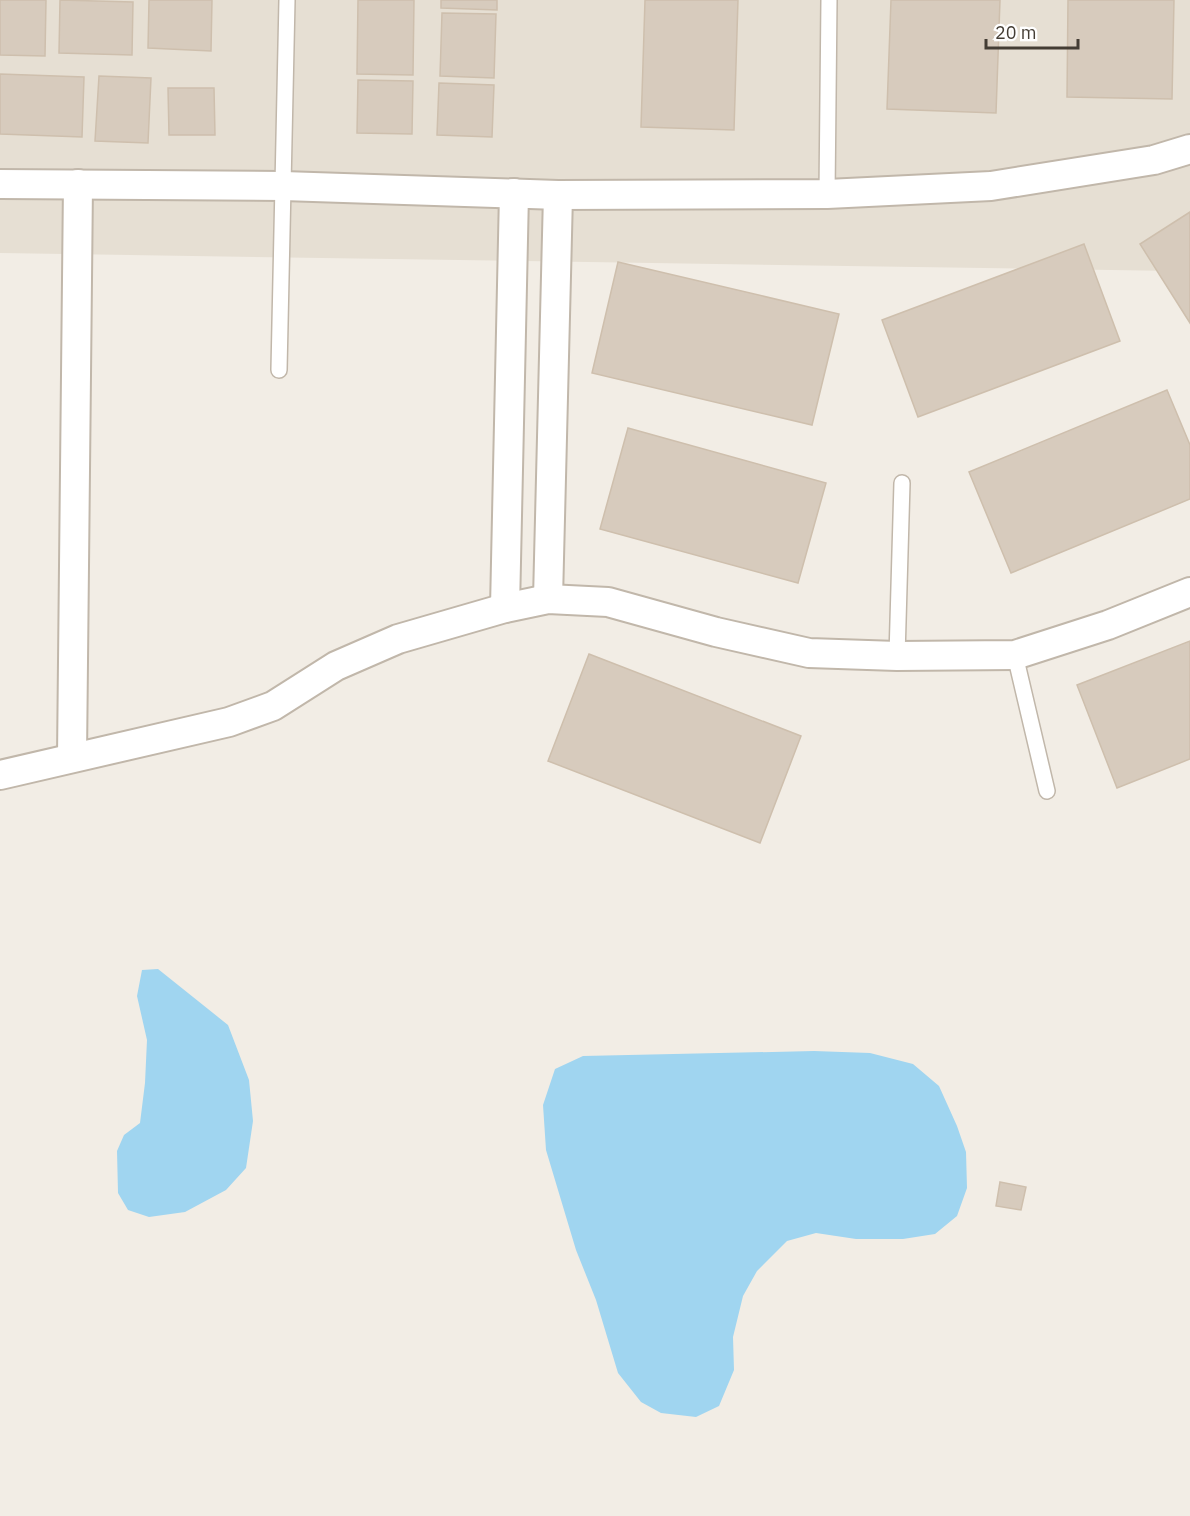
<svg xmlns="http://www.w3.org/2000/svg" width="1190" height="1516" viewBox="0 0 1190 1516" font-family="'IBM Plex Sans',sans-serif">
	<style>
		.residential { fill: #e6dfd3 }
		.water { fill: #a0d5f0 }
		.building { fill: #d7cbbd; stroke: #cebfad; stroke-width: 1.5 }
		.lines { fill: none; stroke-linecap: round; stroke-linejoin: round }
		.service-casing { stroke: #c1b7aa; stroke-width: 18 }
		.minor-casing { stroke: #c1b7aa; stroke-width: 32 }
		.service { stroke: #fff; stroke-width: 15 }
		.minor { stroke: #fff; stroke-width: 28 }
	</style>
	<rect width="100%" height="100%" fill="#f2ede5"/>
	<path class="residential" d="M 0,0 L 1190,0 L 1190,254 L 1175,271 L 0,253 Z"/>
	<g class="water">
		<path d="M 158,969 L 228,1025 L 249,1080 L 253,1121 L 246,1168 L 226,1190 L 185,1212 L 149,1217 L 128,1210 L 118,1193 L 117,1151 L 124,1135 L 140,1123 L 145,1083 L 147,1040 L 137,996 L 142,970 Z"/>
		<path d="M 814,1051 L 870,1053 L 913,1064 L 939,1086 L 957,1126 L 966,1152 L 967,1188 L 957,1216 L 935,1234 L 903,1239 L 856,1239 L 816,1233 L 787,1241 L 757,1271 L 743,1296 L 733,1337 L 734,1370 L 719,1406 L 696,1417 L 661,1413 L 641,1402 L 618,1373 L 596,1300 L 576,1250 L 546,1150 L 543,1105 L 555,1069 L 583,1056 Z"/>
	</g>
	<g class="building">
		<path d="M 0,0 L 46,0 L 45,56 L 0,55 Z"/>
		<path d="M 60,0 L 133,2 L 132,55 L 59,53 Z"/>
		<path d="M 149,0 L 212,0 L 211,51 L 148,48 Z"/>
		<path d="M 358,0 L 414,0 L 413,75 L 357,74 Z"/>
		<path d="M 441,0 L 497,0 L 497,10 L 441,8 Z"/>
		<path d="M 645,0 L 738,0 L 734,130 L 641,127 Z"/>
		<path d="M 891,0 L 1000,0 L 996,113 L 887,109 Z"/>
		<path d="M 1068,0 L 1174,0 L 1172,99 L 1067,97 Z"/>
		<path d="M 442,13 L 496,14 L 494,78 L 440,76 Z"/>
		<path d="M 0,74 L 84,77 L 82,137 L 0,134 Z"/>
		<path d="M 99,76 L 151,78 L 148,143 L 95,141 Z"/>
		<path d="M 358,80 L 413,81 L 412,134 L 357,133 Z"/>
		<path d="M 439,83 L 494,85 L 492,137 L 437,135 Z"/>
		<path d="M 168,88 L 214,88 L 215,135 L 169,135 Z"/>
		<path d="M 1190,212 L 1190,323 L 1140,244 Z"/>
		<path d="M 1084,244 L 1120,341 L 918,417 L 882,320 Z"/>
		<path d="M 618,262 L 839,314 L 812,425 L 592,373 Z"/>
		<path d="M 1167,390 L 1190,445 L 1190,499 L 1011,573 L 969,472 Z"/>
		<path d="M 628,428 L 826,483 L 798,583 L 600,529 Z"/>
		<path d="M 1190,641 L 1190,759 L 1117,788 L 1077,685 Z"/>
		<path d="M 589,654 L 801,736 L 760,843 L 548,761 Z"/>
		<path d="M 1000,1182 L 1026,1187 L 1021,1210 L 996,1206 Z"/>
	</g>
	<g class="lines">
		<defs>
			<g id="service">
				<path d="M 827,194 L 829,0"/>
				<path d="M 279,370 L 287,0"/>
				<path d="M 1015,655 L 1047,791"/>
				<path d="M 897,656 L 902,483"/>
			</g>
			<g id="minor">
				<path d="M 0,184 L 283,186 L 558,195 L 827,194 L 991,186 L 1154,160 L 1190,149"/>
				<path d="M 548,599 L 558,195"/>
				<path d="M 505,608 L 514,193"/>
				<path d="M 72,757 L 78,184"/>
				<path d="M 0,775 L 229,722 L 273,706 L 336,666 L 398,639 L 505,608 L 548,599 L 608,602 L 716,632 L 809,653 L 897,656 L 1015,655 L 1108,625 L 1190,592"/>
			</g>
		</defs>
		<use href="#service" class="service-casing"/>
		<use href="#minor" class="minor-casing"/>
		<use href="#service" class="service"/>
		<use href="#minor" class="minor"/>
	</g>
	<path d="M986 39v9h92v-9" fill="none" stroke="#443d34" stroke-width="3"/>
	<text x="995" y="39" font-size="18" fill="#443d34" stroke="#ffffff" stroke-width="4.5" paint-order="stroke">20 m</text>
</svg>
